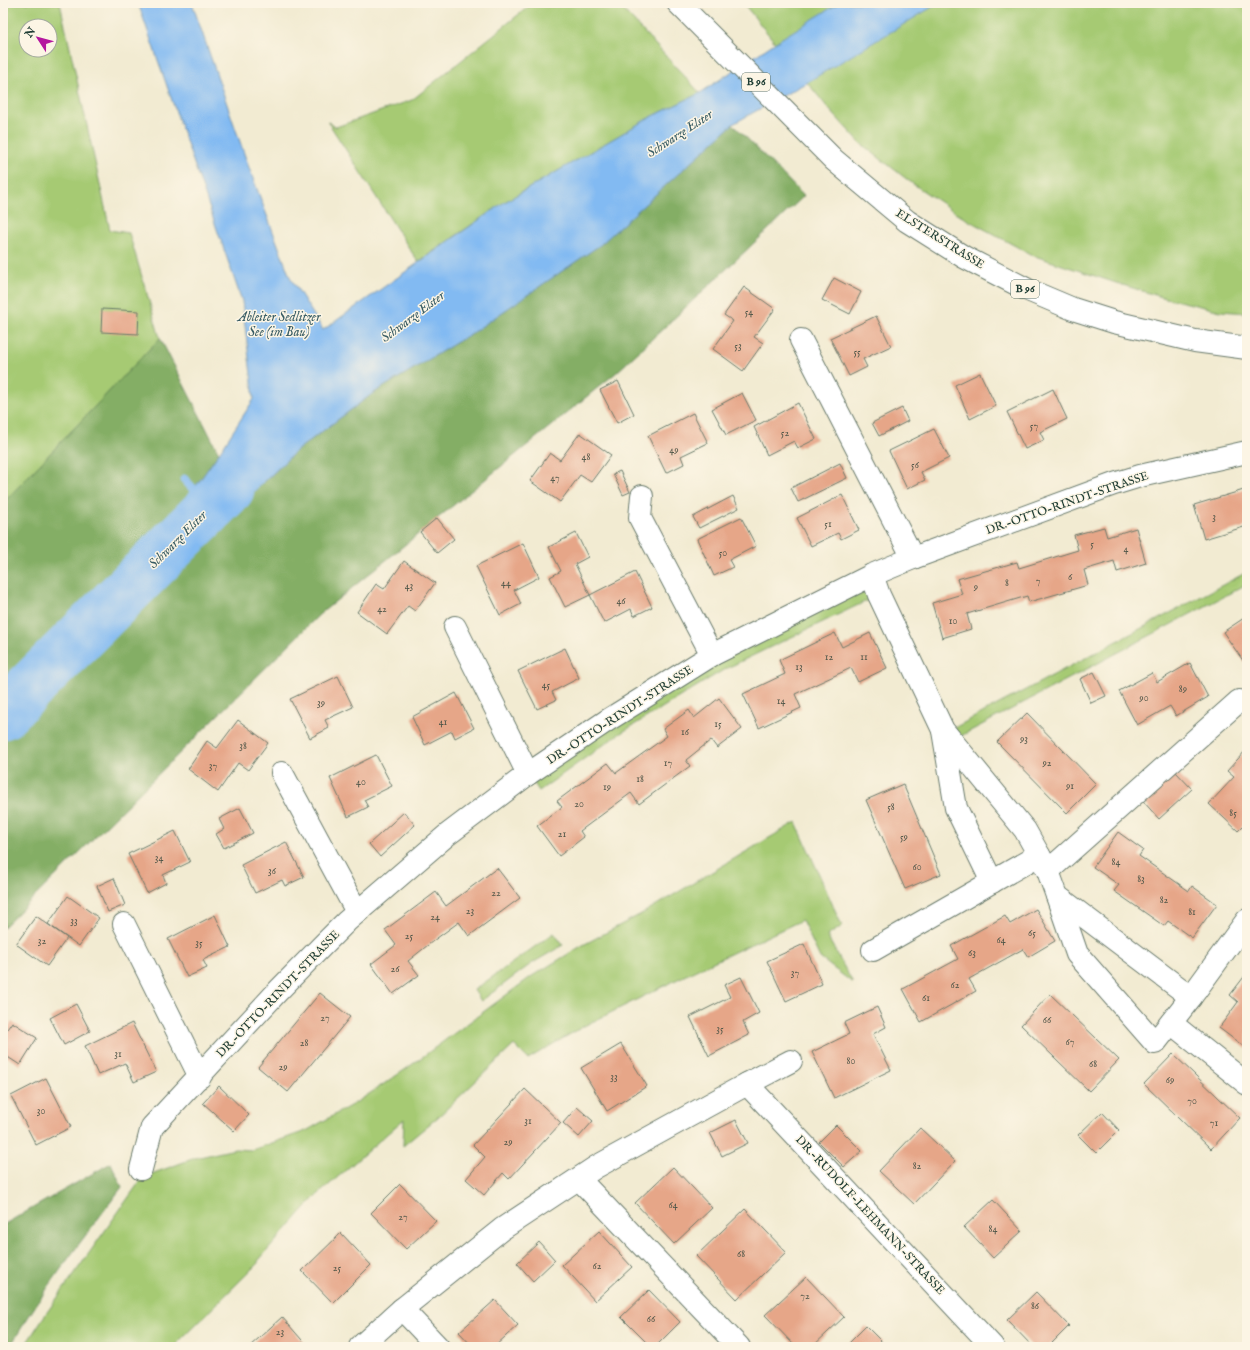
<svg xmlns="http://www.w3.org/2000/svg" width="1250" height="1350" viewBox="0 0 1250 1350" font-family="'IM FELL English',serif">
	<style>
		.green { fill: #a6ca73; stroke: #628454; fill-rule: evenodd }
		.forest { fill: #84ae65; stroke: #52764c }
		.water { fill: #82baf2; stroke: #507c93 }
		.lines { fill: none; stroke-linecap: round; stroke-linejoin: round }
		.stream { stroke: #82baf2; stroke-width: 9 }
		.river { stroke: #82baf2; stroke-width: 51 }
		.building { fill: #e6a688 }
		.minor-casing { stroke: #697a6b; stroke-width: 24 }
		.major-casing { stroke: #697a6b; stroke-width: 24 }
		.minor { stroke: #fff; stroke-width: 22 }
		.major { stroke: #fff; stroke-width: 22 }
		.labels { text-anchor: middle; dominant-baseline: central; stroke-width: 3; stroke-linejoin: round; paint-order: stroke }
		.number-label { font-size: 10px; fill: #515749 }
		.shield { fill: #fcf5e5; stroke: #617469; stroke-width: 1 }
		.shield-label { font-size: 11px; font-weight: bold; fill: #1f3d34 }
		.street-label { font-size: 12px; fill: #1f3d34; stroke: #fcf5e5 }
		.water-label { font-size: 13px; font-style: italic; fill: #385c64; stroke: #fcf5e5 }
	</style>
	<rect width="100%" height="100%" fill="#fcf5e5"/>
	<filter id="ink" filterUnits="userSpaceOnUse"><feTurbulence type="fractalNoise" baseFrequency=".025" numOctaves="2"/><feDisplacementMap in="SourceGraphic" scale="8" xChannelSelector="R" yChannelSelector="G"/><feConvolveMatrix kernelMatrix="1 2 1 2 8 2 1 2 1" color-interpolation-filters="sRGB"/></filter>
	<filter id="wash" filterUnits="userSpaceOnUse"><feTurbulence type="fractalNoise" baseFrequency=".012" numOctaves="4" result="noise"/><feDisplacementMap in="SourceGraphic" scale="16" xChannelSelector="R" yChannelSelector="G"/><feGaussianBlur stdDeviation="0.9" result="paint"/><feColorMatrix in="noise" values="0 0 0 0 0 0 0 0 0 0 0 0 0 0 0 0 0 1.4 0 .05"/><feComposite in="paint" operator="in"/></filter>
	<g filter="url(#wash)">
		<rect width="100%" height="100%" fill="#f2ebd2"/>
		<g class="green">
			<path d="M 3,3 L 60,3 L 110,230 L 129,233 L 160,338 L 3,503 ZM 26,26 L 50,26 L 50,50 L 26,50 Z"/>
			<path d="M 533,3 L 617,3 L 700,93 L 647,119 L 503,203 L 418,262 L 328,122 L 336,127 L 412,100 Z"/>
			<path d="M 743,3 L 1247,3 L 1247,313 L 1221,311 L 1162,297 L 1113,282 L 1032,255 L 964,218 L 913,184 L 860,143 L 828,108 Z"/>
			<path d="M 1247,572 L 1247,584 L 959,737 L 954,728 Z"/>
			<path d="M 872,575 L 879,595 L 725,669 L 616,736 L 539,791 L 528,774 L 608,720 Z"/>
			<path d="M 796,822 L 842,926 L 827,936 L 853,983 L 820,958 L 802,920 L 694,971 L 584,1026 L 528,1059 L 514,1045 L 438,1117 L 403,1146 L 404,1119 L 314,1198 L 258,1261 L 258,1263 L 173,1347 L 24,1347 L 43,1318 L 143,1177 L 195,1158 L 235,1149 L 252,1150 L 306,1131 L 357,1102 L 406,1069 L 532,976 L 583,945 L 643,913 Z"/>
			<path d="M 554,933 L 563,945 L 531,964 L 481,1001 L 474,990 Z"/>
		</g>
		<g class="forest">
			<path d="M 733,124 L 804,196 L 617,372 L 320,614 L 3,928 L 3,503 L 160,338 L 219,453 L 168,526 L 191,553 L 296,451 L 372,394 L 472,333 L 600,245 Z"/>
			<path d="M 111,1163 L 122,1187 C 82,1240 43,1290 10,1347 L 3,1347 L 3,1225 Z"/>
		</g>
		<path class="water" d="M 138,3 L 192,3 L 248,165 L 290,277 L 323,330 L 503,203 L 647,119 L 700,93 L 782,38 L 839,3 L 939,3 L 811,80 L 733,124 L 600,245 L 472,333 L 372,394 L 296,451 L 191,553 L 168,526 L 219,453 L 254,399 L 242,301 Z"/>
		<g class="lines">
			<path class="stream" d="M 184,479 L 202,498"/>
			<path class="river" d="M 3,714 L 229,489"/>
		</g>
		<g id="blocks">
			<g class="building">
				<path d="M 834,278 L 861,292 L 850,314 L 822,300 Z"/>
				<path d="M 744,287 L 775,309 L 754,337 L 763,343 L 743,371 L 713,349 L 733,321 L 724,315 Z"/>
				<path d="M 102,309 L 139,311 L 138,334 L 101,332 Z"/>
				<path d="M 876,316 L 891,346 L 863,359 L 867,367 L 849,376 L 830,338 Z"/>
				<path d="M 980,373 L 996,406 L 970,419 L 955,385 Z"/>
				<path d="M 618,381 L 634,414 L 617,423 L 600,390 Z"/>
				<path d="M 1053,389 L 1067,419 L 1040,432 L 1044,440 L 1025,449 L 1007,412 Z"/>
				<path d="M 742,393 L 756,420 L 726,435 L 712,409 Z"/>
				<path d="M 798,403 L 816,439 L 798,448 L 794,441 L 767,455 L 754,427 Z"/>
				<path d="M 902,408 L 908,421 L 879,436 L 872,423 Z"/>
				<path d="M 693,413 L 708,443 L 681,456 L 684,464 L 666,473 L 648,436 Z"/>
				<path d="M 934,429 L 949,458 L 921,472 L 925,480 L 907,489 L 889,451 Z"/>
				<path d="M 580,433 L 611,455 L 591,482 L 580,475 L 560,502 L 530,481 L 550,453 L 560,460 Z"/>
				<path d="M 840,463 L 847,478 L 798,502 L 791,488 Z"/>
				<path d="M 620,471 L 630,492 L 623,495 L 613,474 Z"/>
				<path d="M 1247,489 L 1247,526 L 1204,539 L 1194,505 Z"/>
				<path d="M 842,495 L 859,530 L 841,539 L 838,533 L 811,546 L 797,518 Z"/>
				<path d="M 733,496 L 739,508 L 699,528 L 693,517 Z"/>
				<path d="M 741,517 L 756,546 L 729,560 L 733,567 L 714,576 L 697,539 Z"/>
				<path d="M 437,518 L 454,539 L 437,553 L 420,532 Z"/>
				<path d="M 1104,527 L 1107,537 L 1136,528 L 1146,563 L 1117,572 L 1114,561 L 1084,570 L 1088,585 L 1029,602 L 1027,596 L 967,614 L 971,629 L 942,638 L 932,603 L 962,594 L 957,579 L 1017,562 L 1019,568 L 1078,550 L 1074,535 Z"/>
				<path d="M 576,533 L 588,557 L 575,564 L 590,595 L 635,572 L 652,607 L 634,616 L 631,609 L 604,623 L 590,595 L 565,607 L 550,577 L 561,571 L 549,547 Z"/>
				<path d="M 523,543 L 539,577 L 514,590 L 521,604 L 500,615 L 476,566 Z"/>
				<path d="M 404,561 L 435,583 L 415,611 L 408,606 L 387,634 L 357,612 L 376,584 L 384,589 Z"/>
				<path d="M 1247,616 L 1247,660 L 1244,662 L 1223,632 Z"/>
				<path d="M 835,633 L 842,647 L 870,633 L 887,668 L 858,682 L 851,668 L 795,694 L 801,708 L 759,728 L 743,694 L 785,674 L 779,660 Z"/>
				<path d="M 565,648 L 579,678 L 552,692 L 556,700 L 537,709 L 518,671 Z"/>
				<path d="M 1190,663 L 1208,697 L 1176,716 L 1170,706 L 1137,725 L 1119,691 L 1152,673 L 1157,682 Z"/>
				<path d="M 1094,672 L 1106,696 L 1091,703 L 1080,679 Z"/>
				<path d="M 338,676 L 353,707 L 325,720 L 329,728 L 310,738 L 290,699 Z"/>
				<path d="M 456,693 L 474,728 L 455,738 L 452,731 L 425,745 L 412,717 Z"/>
				<path d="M 719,698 L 742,729 L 717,748 L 711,740 L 686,760 L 690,766 L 639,804 L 631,793 L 580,831 L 584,837 L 559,856 L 537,826 L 562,807 L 557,801 L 608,763 L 616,773 L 667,736 L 663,729 L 689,710 L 694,718 Z"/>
				<path d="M 1027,713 L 1096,784 L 1067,813 L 997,742 Z"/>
				<path d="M 238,720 L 268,743 L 248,770 L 238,763 L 218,792 L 188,769 L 207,741 L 217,748 Z"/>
				<path d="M 1247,749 L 1247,822 L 1238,831 L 1209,804 L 1234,777 L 1227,771 Z"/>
				<path d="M 376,755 L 392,786 L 364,800 L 368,807 L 348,817 L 330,778 Z"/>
				<path d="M 1175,771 L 1192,789 L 1159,819 L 1142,800 Z"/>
				<path d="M 903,784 L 941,874 L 905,889 L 866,800 Z"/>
				<path d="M 240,808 L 253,833 L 224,848 L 216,834 L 224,829 L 219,819 Z"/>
				<path d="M 404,812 L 415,825 L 380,857 L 369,844 Z"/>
				<path d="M 175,831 L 190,862 L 163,875 L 166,883 L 147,893 L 128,854 Z"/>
				<path d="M 1118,832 L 1143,850 L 1139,856 L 1189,891 L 1192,886 L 1217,904 L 1192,938 L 1168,921 L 1164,926 L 1114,891 L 1119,885 L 1093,867 Z"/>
				<path d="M 286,842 L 304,877 L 285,886 L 282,880 L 255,893 L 241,865 Z"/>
				<path d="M 497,868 L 520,898 L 469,936 L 459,922 L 433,941 L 408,961 L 419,975 L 393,994 L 371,964 L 396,945 L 385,930 L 436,892 L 446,906 Z"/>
				<path d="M 114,878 L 125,905 L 108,912 L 97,886 Z"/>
				<path d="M 68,896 L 99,918 L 79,946 L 48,924 Z"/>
				<path d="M 1036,909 L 1055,941 L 1028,957 L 1023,949 L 969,979 L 976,991 L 921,1022 L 903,989 L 958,959 L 951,946 L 1005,916 L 1010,924 Z"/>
				<path d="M 215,915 L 230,947 L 203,960 L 207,968 L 187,977 L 168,939 Z"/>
				<path d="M 36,916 L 67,938 L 47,966 L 16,944 Z"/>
				<path d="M 804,944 L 822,984 L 786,1001 L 767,961 Z"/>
				<path d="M 1247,973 L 1247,1049 L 1219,1028 L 1238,1002 L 1230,995 Z"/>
				<path d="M 741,977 L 759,1013 L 743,1022 L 749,1035 L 709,1056 L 690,1017 L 730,997 L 724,985 Z"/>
				<path d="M 320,993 L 350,1017 L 288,1092 L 258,1067 Z"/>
				<path d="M 1050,994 L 1119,1060 L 1089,1091 L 1021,1025 Z"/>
				<path d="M 76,1004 L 90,1031 L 64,1045 L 50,1018 Z"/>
				<path d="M 877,1007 L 886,1027 L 873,1034 L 891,1070 L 834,1098 L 812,1052 L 849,1034 L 844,1023 Z"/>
				<path d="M 12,1022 L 37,1038 L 20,1065 L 3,1054 L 3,1035 Z"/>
				<path d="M 132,1023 L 156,1072 L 134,1082 L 125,1063 L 98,1075 L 85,1046 Z"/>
				<path d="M 621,1044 L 647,1086 L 607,1111 L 581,1068 Z"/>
				<path d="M 1173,1054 L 1240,1118 L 1211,1149 L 1144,1084 Z"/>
				<path d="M 46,1078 L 71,1127 L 36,1145 L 11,1096 Z"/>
				<path d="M 219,1086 L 249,1115 L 234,1131 L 203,1103 Z"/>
				<path d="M 525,1089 L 561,1123 L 509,1179 L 503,1173 L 484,1195 L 466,1179 L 485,1157 L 473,1145 Z"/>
				<path d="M 577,1107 L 593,1121 L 579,1137 L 563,1123 Z"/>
				<path d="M 1102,1112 L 1119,1130 L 1096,1153 L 1078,1135 Z"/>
				<path d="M 736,1120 L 748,1143 L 722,1156 L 710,1133 Z"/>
				<path d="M 836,1125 L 862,1151 L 844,1167 L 819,1142 Z"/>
				<path d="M 920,1128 L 955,1161 L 914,1204 L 879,1171 Z"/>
				<path d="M 673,1167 L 712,1208 L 674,1244 L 635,1203 Z"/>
				<path d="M 400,1184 L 436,1221 L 406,1249 L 371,1213 Z"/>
				<path d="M 993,1200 L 1022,1231 L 993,1258 L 964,1227 Z"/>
				<path d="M 745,1209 L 786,1252 L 737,1299 L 696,1256 Z"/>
				<path d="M 599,1231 L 632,1267 L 595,1301 L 562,1265 Z"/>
				<path d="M 341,1233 L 371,1265 L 333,1303 L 302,1271 Z"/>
				<path d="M 539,1242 L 555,1260 L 533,1281 L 517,1263 Z"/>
				<path d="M 806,1277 L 844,1317 L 812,1347 L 796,1347 L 765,1315 Z"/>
				<path d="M 649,1290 L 680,1322 L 655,1347 L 651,1347 L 621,1317 Z"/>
				<path d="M 1036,1292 L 1069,1326 L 1048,1347 L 1033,1347 L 1007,1320 Z"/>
				<path d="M 495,1300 L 518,1325 L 494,1347 L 473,1347 L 459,1332 Z"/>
				<path d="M 282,1317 L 308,1347 L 249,1347 Z"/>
				<path d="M 866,1326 L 882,1342 L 877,1347 L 849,1347 L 847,1345 Z"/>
			</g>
		</g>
	</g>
	<g filter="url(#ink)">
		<use href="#blocks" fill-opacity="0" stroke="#697a6b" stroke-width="1"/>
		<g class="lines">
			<defs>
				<g id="minor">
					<path d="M 801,340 L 913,558"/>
					<path d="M 642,496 L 640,518 L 712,655"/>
					<path d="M 872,575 L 879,595 L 943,730 L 1025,830 L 1048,871 L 1057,896 L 1191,997"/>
					<path d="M 455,627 L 528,774"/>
					<path d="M 943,731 L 956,808 L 992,882"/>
					<path d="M 282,773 L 357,912"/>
					<path d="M 1048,871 L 1239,701"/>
					<path d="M 1057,896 L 1077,954 L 1155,1043 L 1191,997 L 1247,920"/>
					<path d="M 124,924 L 200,1077"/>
					<path d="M 873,950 L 1039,855"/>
					<path d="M 1171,1023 L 1247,1084"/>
					<path d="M 747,1084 L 791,1061"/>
					<path d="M 141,1169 L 152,1127 L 278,991 L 323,945 L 347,921 L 447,835 L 528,774 L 608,720 L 712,655 L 872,575 L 913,558 L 1114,484 L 1140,476 L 1247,452"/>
					<path d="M 579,1179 L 739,1347"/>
					<path d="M 402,1309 L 438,1347"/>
					<path d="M 360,1347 L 402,1309 L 502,1229 L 596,1167 L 747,1084 L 993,1347"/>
				</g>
				<path id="major" d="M 678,3 L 834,160 L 907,221 L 964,257 L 1028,290 L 1073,309 L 1114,322 L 1195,341 L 1247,348"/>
			</defs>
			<use href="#minor" class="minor-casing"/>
			<use href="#major" class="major-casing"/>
			<use href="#minor" class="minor"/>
			<use href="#major" class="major"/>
		</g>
	</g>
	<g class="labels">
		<g class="number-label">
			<text x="749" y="312">54</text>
			<text x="738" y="346">53</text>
			<text x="857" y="352">55</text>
			<text x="1034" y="426">57</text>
			<text x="785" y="433">52</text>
			<text x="674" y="450">49</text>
			<text x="586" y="457">48</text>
			<text x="915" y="465">56</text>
			<text x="555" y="478">47</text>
			<text x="1214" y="517">3</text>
			<text x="828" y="524">51</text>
			<text x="1092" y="544">5</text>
			<text x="1126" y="549">4</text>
			<text x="723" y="553">50</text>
			<text x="1070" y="577">6</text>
			<text x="1038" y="581">7</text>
			<text x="506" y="583">44</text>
			<text x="1007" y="583">8</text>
			<text x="409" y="586">43</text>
			<text x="976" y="587">9</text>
			<text x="621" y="601">46</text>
			<text x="382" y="609">42</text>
			<text x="953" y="621">10</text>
			<text x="829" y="657">12</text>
			<text x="864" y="657">11</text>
			<text x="799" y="667">13</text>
			<text x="546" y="685">45</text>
			<text x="1183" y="689">89</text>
			<text x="1144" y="698">90</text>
			<text x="781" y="701">14</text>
			<text x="321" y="703">39</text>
			<text x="443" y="722">41</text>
			<text x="718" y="724">15</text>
			<text x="685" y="732">16</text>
			<text x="1024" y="739">93</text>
			<text x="243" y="746">38</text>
			<text x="668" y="763">17</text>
			<text x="1047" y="763">92</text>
			<text x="213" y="766">37</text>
			<text x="640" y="779">18</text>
			<text x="361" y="782">40</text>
			<text x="1070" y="786">91</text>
			<text x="607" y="787">19</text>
			<text x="579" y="804">20</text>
			<text x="891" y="807">58</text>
			<text x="1233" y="813">85</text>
			<text x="562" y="834">21</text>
			<text x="904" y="837">59</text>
			<text x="159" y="858">34</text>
			<text x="1116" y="862">84</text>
			<text x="917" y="867">60</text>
			<text x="272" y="871">36</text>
			<text x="1141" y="879">83</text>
			<text x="496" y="893">22</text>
			<text x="1164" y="900">82</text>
			<text x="470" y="911">23</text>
			<text x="1192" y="912">81</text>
			<text x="435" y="917">24</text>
			<text x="74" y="921">33</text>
			<text x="1032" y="933">65</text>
			<text x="409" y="936">25</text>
			<text x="1001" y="940">64</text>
			<text x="42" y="941">32</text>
			<text x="199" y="943">35</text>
			<text x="972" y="953">63</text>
			<text x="395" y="969">26</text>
			<text x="795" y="973">37</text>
			<text x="955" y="985">62</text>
			<text x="926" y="998">61</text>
			<text x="325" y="1018">27</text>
			<text x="1047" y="1020">66</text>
			<text x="720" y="1029">35</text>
			<text x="1070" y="1042">67</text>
			<text x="304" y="1043">28</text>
			<text x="118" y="1054">31</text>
			<text x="851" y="1061">80</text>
			<text x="1093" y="1064">68</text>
			<text x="283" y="1067">29</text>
			<text x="614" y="1077">33</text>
			<text x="1170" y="1080">69</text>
			<text x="1192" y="1101">70</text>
			<text x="41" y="1111">30</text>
			<text x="528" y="1121">31</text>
			<text x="1214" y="1123">71</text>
			<text x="508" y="1142">29</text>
			<text x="917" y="1166">82</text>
			<text x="673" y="1205">64</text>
			<text x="403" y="1217">27</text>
			<text x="993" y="1229">84</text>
			<text x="741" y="1254">68</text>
			<text x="597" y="1266">62</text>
			<text x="337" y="1268">25</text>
			<text x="805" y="1296">72</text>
			<text x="1035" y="1306">86</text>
			<text x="651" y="1319">66</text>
			<text x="280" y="1332">23</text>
		</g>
		<g class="shield">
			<rect x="742" y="73" width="28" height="18" rx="3"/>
			<rect x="1011" y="280" width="28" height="18" rx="3"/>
		</g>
		<g class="shield-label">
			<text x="756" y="82">B 96</text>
			<text x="1025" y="289">B 96</text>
		</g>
		<g class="street-label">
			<text transform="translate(940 239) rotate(32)">ELSTERSTRASSE</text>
			<text transform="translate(1067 503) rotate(-19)">DR.-OTTO-RINDT-STRASSE</text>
			<text transform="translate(620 715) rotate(-33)">DR.-OTTO-RINDT-STRASSE</text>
			<text transform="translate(278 994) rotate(-46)">DR.-OTTO-RINDT-STRASSE</text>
			<text transform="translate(870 1215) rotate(47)">DR.-RUDOLF-LEHMANN-STRASSE</text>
		</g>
		<g class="water-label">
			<text transform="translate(680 134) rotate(-33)">Schwarze Elster</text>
			<text x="279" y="317">Ableiter Sedlitzer<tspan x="279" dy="15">See (im Bau)</tspan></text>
			<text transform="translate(413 317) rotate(-37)">Schwarze Elster</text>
			<text transform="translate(178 540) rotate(-45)">Schwarze Elster</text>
		</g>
	</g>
	<rect width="1250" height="1350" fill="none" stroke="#fcf5e5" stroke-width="16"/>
	<g transform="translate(38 38) rotate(306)"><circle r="19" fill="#fcf5e5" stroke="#a4ab9e"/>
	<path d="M0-3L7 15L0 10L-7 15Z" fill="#b5179e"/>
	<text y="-6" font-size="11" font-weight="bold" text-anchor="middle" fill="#1f3d34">N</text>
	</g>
</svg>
